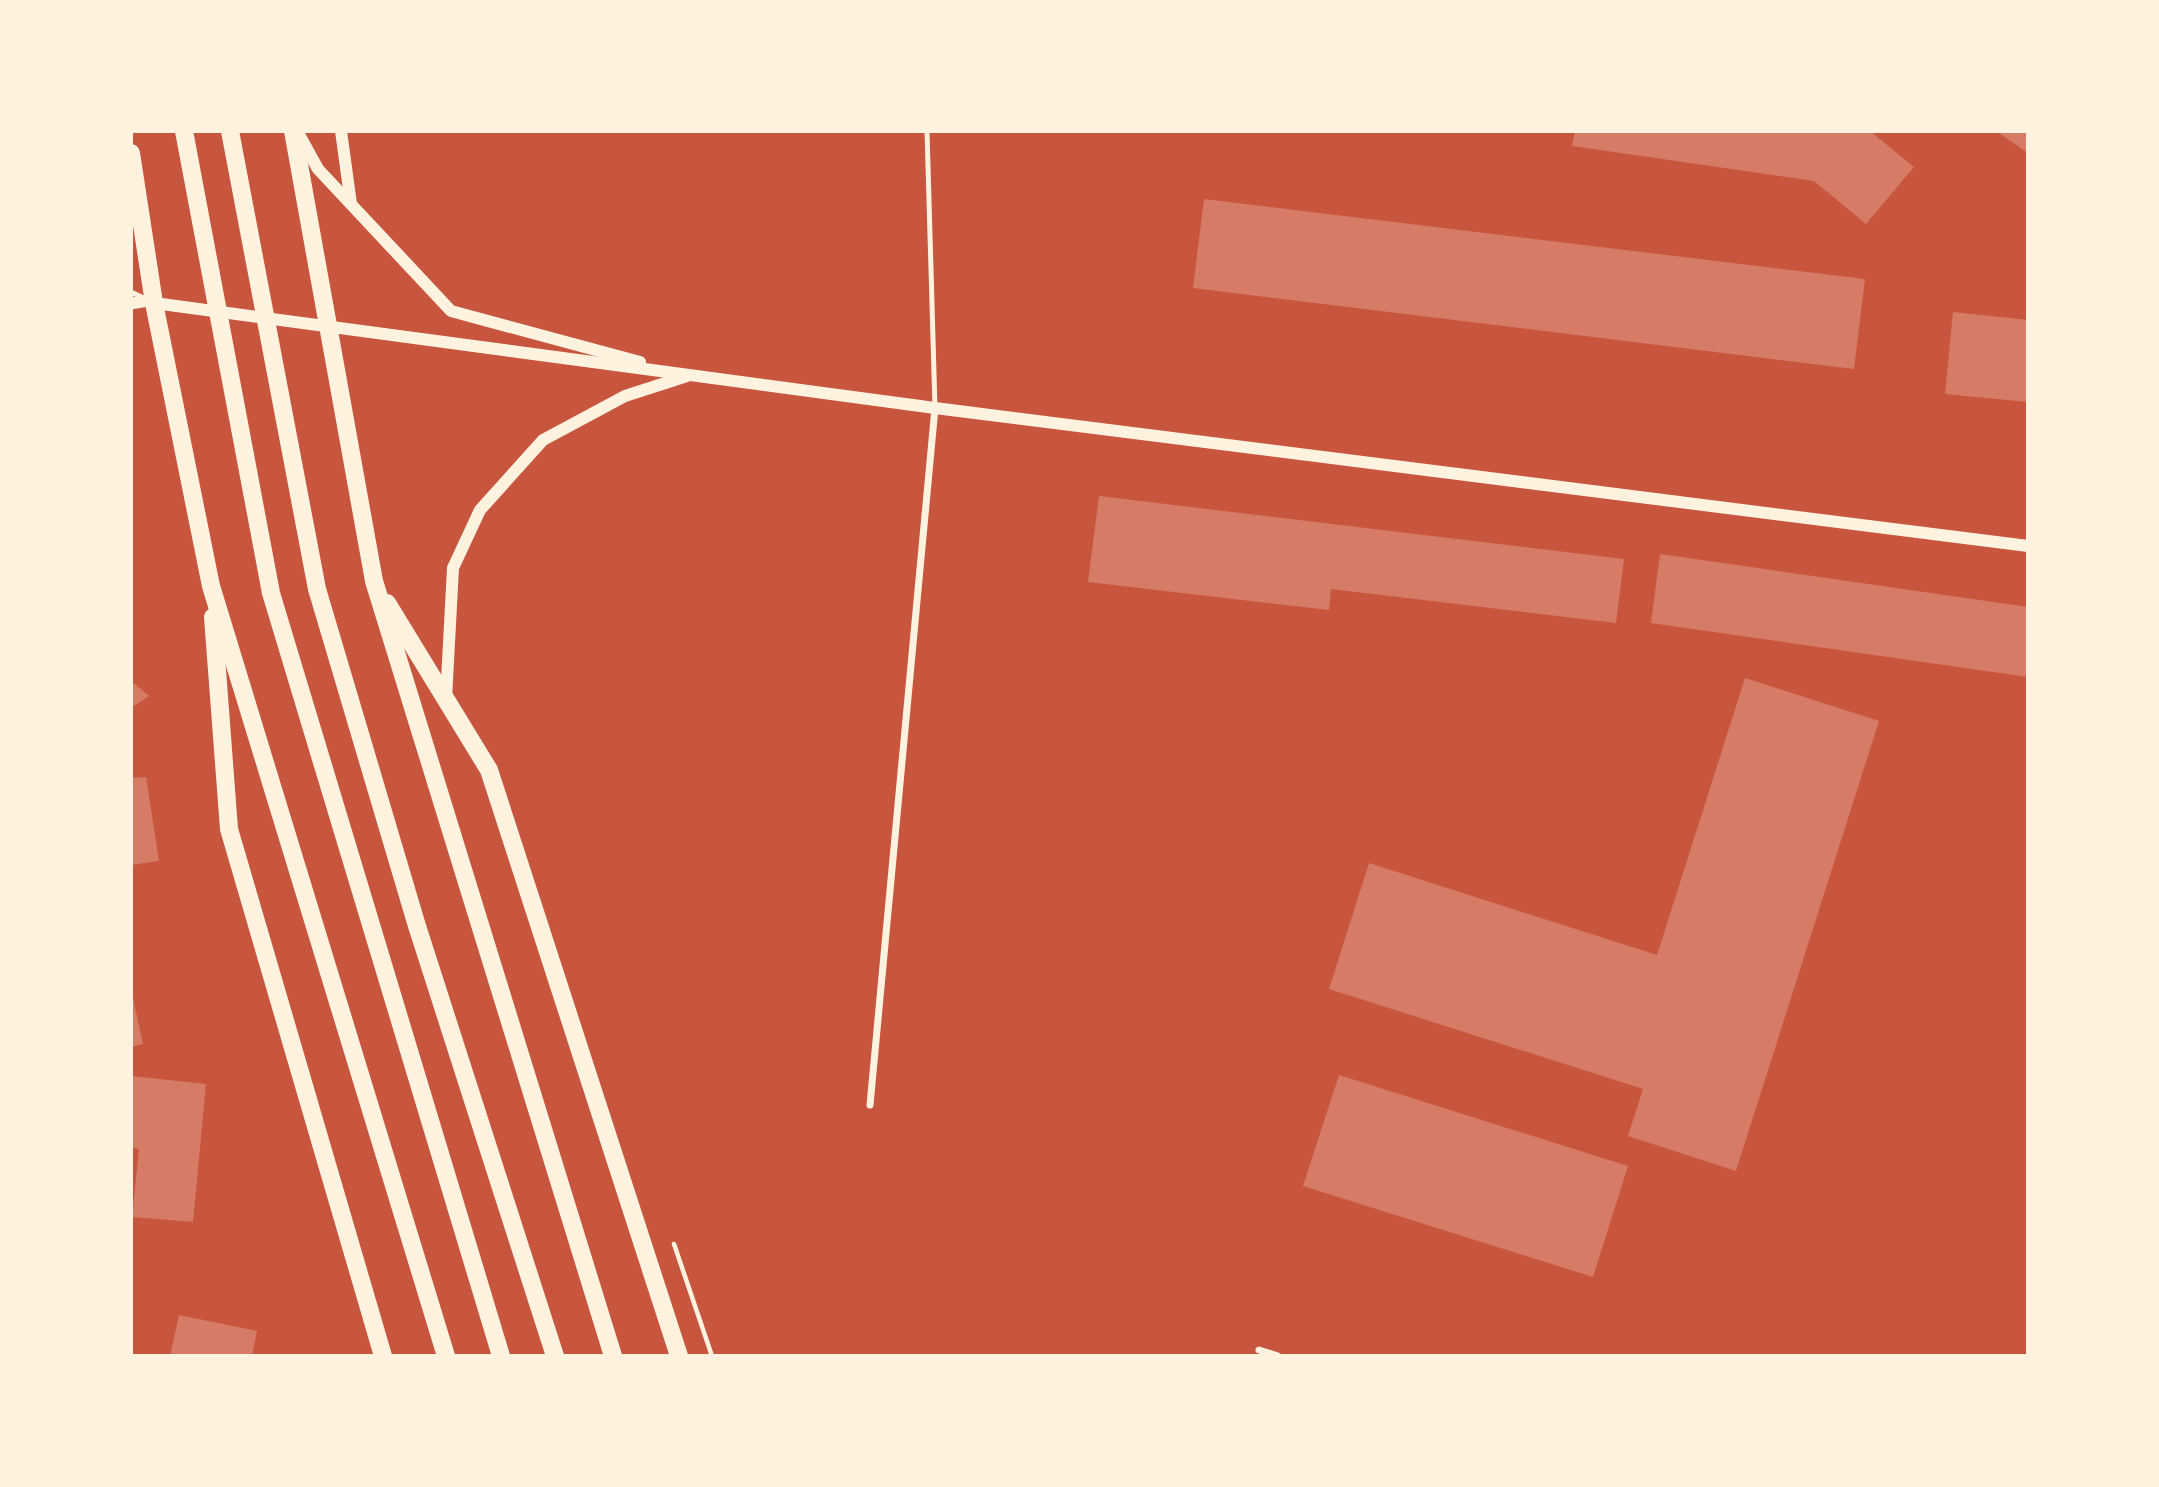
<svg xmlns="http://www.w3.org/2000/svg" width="2159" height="1487" viewBox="0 0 2159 1487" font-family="'Fira Sans Condensed',sans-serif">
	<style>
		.building { fill: #d67c66 }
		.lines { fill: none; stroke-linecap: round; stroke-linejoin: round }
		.path { stroke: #fff3e0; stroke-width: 4.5 }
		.service { stroke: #fff3e0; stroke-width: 5 }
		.minor { stroke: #fff3e0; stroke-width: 7 }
		.tertiary { stroke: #fff3e0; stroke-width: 12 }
		.primary { stroke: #fff3e0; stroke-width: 18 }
	</style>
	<rect width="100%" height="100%" fill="#c8553d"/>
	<g class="building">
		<path d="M 1575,131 L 1870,131 L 1914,167 L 1866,224 L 1814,181 L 1572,146 Z"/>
		<path d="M 1996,131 L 2028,131 L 2028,153 Z"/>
		<path d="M 1204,199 L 1865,279 L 1854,369 L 1193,288 Z"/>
		<path d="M 1953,312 L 2028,320 L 2028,402 L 1945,394 Z"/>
		<path d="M 1099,496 L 1624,559 L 1616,623 L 1331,589 L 1329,610 L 1088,582 Z"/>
		<path d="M 1660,554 L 2028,607 L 2028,677 L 1651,623 Z"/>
		<path d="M 1745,678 L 1879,721 L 1736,1171 L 1628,1136 L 1643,1089 L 1329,989 L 1369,863 L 1657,955 Z"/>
		<path d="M 131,681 L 149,696 L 131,708 Z"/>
		<path d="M 146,777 L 159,861 L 131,865 L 131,778 Z"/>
		<path d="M 131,989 L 143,1044 L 131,1047 Z"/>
		<path d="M 1339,1075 L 1628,1166 L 1593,1277 L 1303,1186 Z"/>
		<path d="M 131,1076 L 206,1084 L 193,1222 L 132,1217 L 139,1149 L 131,1148 Z"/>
		<path d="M 179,1315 L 257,1331 L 252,1356 L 170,1356 Z"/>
	</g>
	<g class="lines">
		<path class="path" d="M 674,1244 L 712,1356"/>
		<g class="service">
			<path d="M 927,131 L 935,408"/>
			<path d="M 131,292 L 148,300"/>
			<path d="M 131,307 L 148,304"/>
		</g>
		<g class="minor">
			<path d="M 131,300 L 154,303"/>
			<path d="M 870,1105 L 935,408"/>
			<path d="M 1259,1350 L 1278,1356"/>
		</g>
		<g class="tertiary">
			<path d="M 297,131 L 318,169 L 451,311 L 640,362"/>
			<path d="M 341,131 L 351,204"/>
			<path d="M 154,303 L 935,408 L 2028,546"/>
			<path d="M 446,699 L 453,568 L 480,510 L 543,440 L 625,396 L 687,376"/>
		</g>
		<g class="primary">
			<path d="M 184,131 L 271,593 L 501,1356"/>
			<path d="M 230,131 L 317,589 L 417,926 L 555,1356"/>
			<path d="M 293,131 L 374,581 L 613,1356"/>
			<path d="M 131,153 L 154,303 L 211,586 L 446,1356"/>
			<path d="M 387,603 L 489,770 L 679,1356"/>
			<path d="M 213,617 L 229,829 L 383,1356"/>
		</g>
	</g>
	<rect width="2159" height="1487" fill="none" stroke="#fff3e0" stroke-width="266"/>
</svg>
